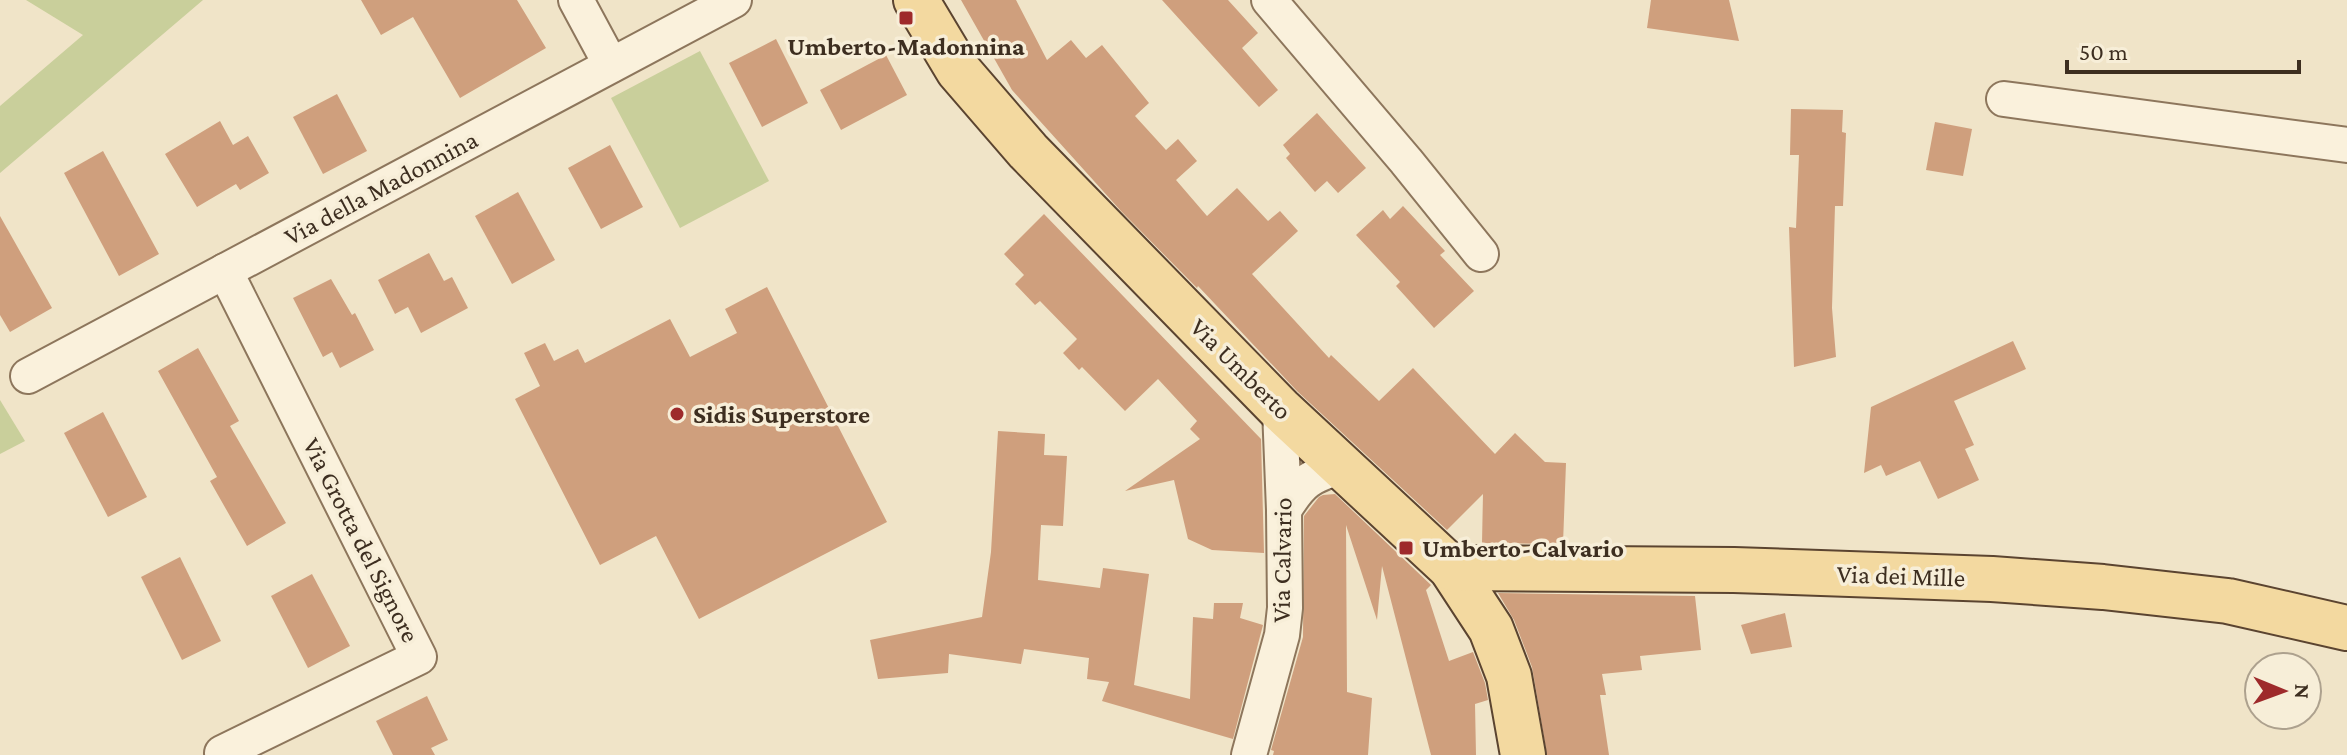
<svg xmlns="http://www.w3.org/2000/svg" width="2347" height="755" viewBox="0 0 2347 755" font-family="'Crimson Pro',serif">
	<style>
		.green { fill: #c9cf9b }
		.building { fill: #cf9f7d }
		.lines { fill: none; stroke-linecap: round; stroke-linejoin: round }
		.minor-casing { stroke: #8d765c; stroke-width: 38 }
		.major-casing { stroke: #5b4430; stroke-width: 48 }
		.minor { stroke: #faf1dc; stroke-width: 34 }
		.major { stroke: #f3d9a0; stroke-width: 44 }
		.poi-dot { fill: #9e2a2b; stroke: #f7eed8; stroke-width: 3 }
		.labels { text-anchor: middle; dominant-baseline: central; stroke-width: 7; stroke-linejoin: round; paint-order: stroke }
		.poi-label { font-size: 26px; font-weight: bold; fill: #3d2e20; stroke: #f7eed8; text-anchor: start }
		.street-label { font-size: 26px; fill: #3d2e20; stroke: #f7eed8 }
	</style>
	<rect width="100%" height="100%" fill="#f0e4c8"/>
	<g class="green">
		<path d="M 26,0 L 203,0 L 0,173 L 0,106 L 83,35 Z"/>
		<path d="M 700,51 L 769,181 L 680,228 L 611,98 Z"/>
		<path d="M 0,400 L 25,441 L 0,454 Z"/>
	</g>
	<g class="building">
		<path d="M 361,0 L 517,0 L 546,48 L 460,98 L 413,17 L 381,35 Z"/>
		<path d="M 961,0 L 1016,0 L 1047,60 L 1071,40 L 1086,58 L 1102,45 L 1149,103 L 1135,116 L 1166,150 L 1178,139 L 1197,161 L 1176,180 L 1207,216 L 1237,188 L 1268,221 L 1280,211 L 1298,231 L 1252,274 L 1329,358 L 1331,355 L 1379,401 L 1413,368 L 1495,454 L 1515,433 L 1545,462 L 1566,463 L 1563,544 L 1482,543 L 1483,494 L 1447,530 L 1297,391 L 1198,286 L 1197,288 L 1121,211 L 1012,90 Z"/>
		<path d="M 1162,0 L 1228,0 L 1258,33 L 1242,48 L 1278,90 L 1259,107 Z"/>
		<path d="M 1651,0 L 1729,0 L 1739,41 L 1647,28 Z"/>
		<path d="M 776,39 L 808,103 L 762,127 L 729,63 Z"/>
		<path d="M 886,55 L 907,95 L 841,130 L 820,90 Z"/>
		<path d="M 337,94 L 367,151 L 323,174 L 293,117 Z"/>
		<path d="M 1791,109 L 1843,110 L 1842,132 L 1846,133 L 1843,206 L 1835,206 L 1832,308 L 1836,357 L 1794,367 L 1789,227 L 1796,228 L 1799,155 L 1790,155 Z"/>
		<path d="M 1317,113 L 1366,168 L 1338,193 L 1327,181 L 1315,192 L 1286,158 L 1290,154 L 1283,145 Z"/>
		<path d="M 220,121 L 233,145 L 248,136 L 269,173 L 240,190 L 236,184 L 197,207 L 165,154 Z"/>
		<path d="M 1935,122 L 1972,129 L 1963,176 L 1926,170 Z"/>
		<path d="M 610,145 L 643,207 L 601,229 L 568,168 Z"/>
		<path d="M 103,151 L 159,254 L 119,276 L 64,173 Z"/>
		<path d="M 518,192 L 555,260 L 512,284 L 475,216 Z"/>
		<path d="M 1403,206 L 1445,251 L 1440,255 L 1474,291 L 1434,328 L 1396,286 L 1400,282 L 1356,235 L 1383,210 L 1390,219 Z"/>
		<path d="M 1044,214 L 1261,439 L 1264,553 L 1212,550 L 1188,539 L 1174,480 L 1125,491 L 1200,439 L 1190,429 L 1197,421 L 1158,379 L 1125,411 L 1082,367 L 1079,370 L 1063,353 L 1077,339 L 1040,301 L 1035,305 L 1015,284 L 1024,275 L 1004,254 Z"/>
		<path d="M 0,216 L 52,308 L 10,332 L 0,315 Z"/>
		<path d="M 429,253 L 444,281 L 452,277 L 468,308 L 421,333 L 408,307 L 395,314 L 378,280 Z"/>
		<path d="M 331,279 L 352,315 L 355,313 L 374,350 L 340,368 L 332,352 L 323,357 L 293,298 Z"/>
		<path d="M 767,287 L 887,522 L 699,619 L 656,536 L 600,565 L 515,399 L 540,386 L 524,353 L 545,343 L 554,361 L 578,349 L 585,363 L 670,319 L 690,357 L 737,333 L 725,309 Z"/>
		<path d="M 2013,341 L 2026,369 L 1954,401 L 1974,445 L 1965,449 L 1979,480 L 1938,499 L 1920,461 L 1886,476 L 1881,465 L 1864,473 L 1871,407 Z"/>
		<path d="M 198,348 L 239,421 L 230,426 L 286,523 L 247,546 L 210,481 L 217,477 L 158,371 Z"/>
		<path d="M 103,412 L 147,497 L 108,517 L 64,433 Z"/>
		<path d="M 998,431 L 1045,434 L 1044,455 L 1067,456 L 1063,526 L 1041,525 L 1038,580 L 1100,588 L 1103,568 L 1149,574 L 1134,685 L 1190,699 L 1193,617 L 1213,619 L 1214,603 L 1243,603 L 1240,618 L 1263,625 L 1233,739 L 1102,701 L 1109,682 L 1087,679 L 1089,658 L 1024,649 L 1021,664 L 949,654 L 948,673 L 878,679 L 870,640 L 982,617 L 991,552 Z"/>
		<path d="M 1335,494 L 1431,585 L 1426,590 L 1449,661 L 1473,652 L 1485,683 L 1488,700 L 1475,704 L 1476,755 L 1431,755 L 1382,566 L 1377,620 L 1346,525 L 1347,692 L 1372,698 L 1368,755 L 1273,755 L 1274,751 L 1271,750 L 1303,637 L 1304,516 L 1319,497 L 1323,495 Z"/>
		<path d="M 180,557 L 221,641 L 182,660 L 141,577 Z"/>
		<path d="M 312,574 L 350,646 L 308,668 L 271,596 Z"/>
		<path d="M 1498,593 L 1695,596 L 1701,650 L 1640,656 L 1642,670 L 1602,674 L 1606,695 L 1600,695 L 1609,755 L 1547,755 L 1532,667 L 1514,620 Z"/>
		<path d="M 1785,613 L 1792,647 L 1751,654 L 1741,625 Z"/>
		<path d="M 427,696 L 448,740 L 431,748 L 435,755 L 393,755 L 376,721 Z"/>
	</g>
	<g class="lines">
		<defs>
			<g id="minor">
				<path d="M 576,0 L 611,65"/>
				<path d="M 1269,0 L 1406,161 L 1481,254"/>
				<path d="M 2004,99 L 2347,145"/>
				<path d="M 28,376 L 734,0"/>
				<path d="M 1284,510 C 1302,481 1309,477 1341,466"/>
				<path d="M 222,753 L 419,657 L 225,271"/>
				<path d="M 1249,755 L 1282,635 L 1285,608 L 1284,510 L 1280,409"/>
			</g>
			<g id="major">
				<path d="M 916,0 L 958,70 L 1028,151 L 1280,409 L 1451,568 L 1491,629 L 1509,676 L 1523,755"/>
				<path d="M 1451,568 L 1734,570 L 1992,579 L 2103,587 L 2228,601 L 2347,628"/>
			</g>
		</defs>
		<use href="#minor" class="minor-casing"/>
		<use href="#major" class="major-casing"/>
		<use href="#minor" class="minor"/>
		<use href="#major" class="major"/>
	</g>
	<g class="poi-dot">
		<rect x="898" y="10" width="16" height="16" rx="4"/>
		<circle cx="677" cy="414" r="8"/>
		<rect x="1398" y="540" width="16" height="16" rx="4"/>
	</g>
	<g class="labels">
		<g class="poi-label">
			<text x="906" y="46" text-anchor="middle">Umberto-Madonnina</text>
			<text x="693" y="414">Sidis Superstore</text>
			<text x="1422" y="548">Umberto-Calvario</text>
		</g>
		<g class="street-label">
			<text transform="translate(381 188) rotate(-28)">Via della Madonnina</text>
			<text transform="translate(1241 369) rotate(45)">Via Umberto</text>
			<text transform="translate(361 540) rotate(63)">Via Grotta del Signore</text>
			<text transform="translate(1282 560) rotate(-89)">Via Calvario</text>
			<text transform="translate(1901 576) rotate(2)">Via dei Mille</text>
		</g>
	</g>
	<g transform="translate(2283 691) rotate(91)"><circle r="38" fill="#f7eed8" stroke="#ada18e" stroke-width="2"/>
	<path d="M0-6L14 30L0 20L-14 30Z" fill="#9e2a2b"/>
	<text y="-12" font-size="22" font-weight="bold" text-anchor="middle" fill="#3d2e20">N</text>
	</g>
	<path d="M2067 60v12h232v-12" fill="none" stroke="#3d2e20" stroke-width="4"/>
	<text x="2079" y="60" font-size="24" fill="#3d2e20" stroke="#f7eed8" stroke-width="6" paint-order="stroke">50 m</text>
</svg>
